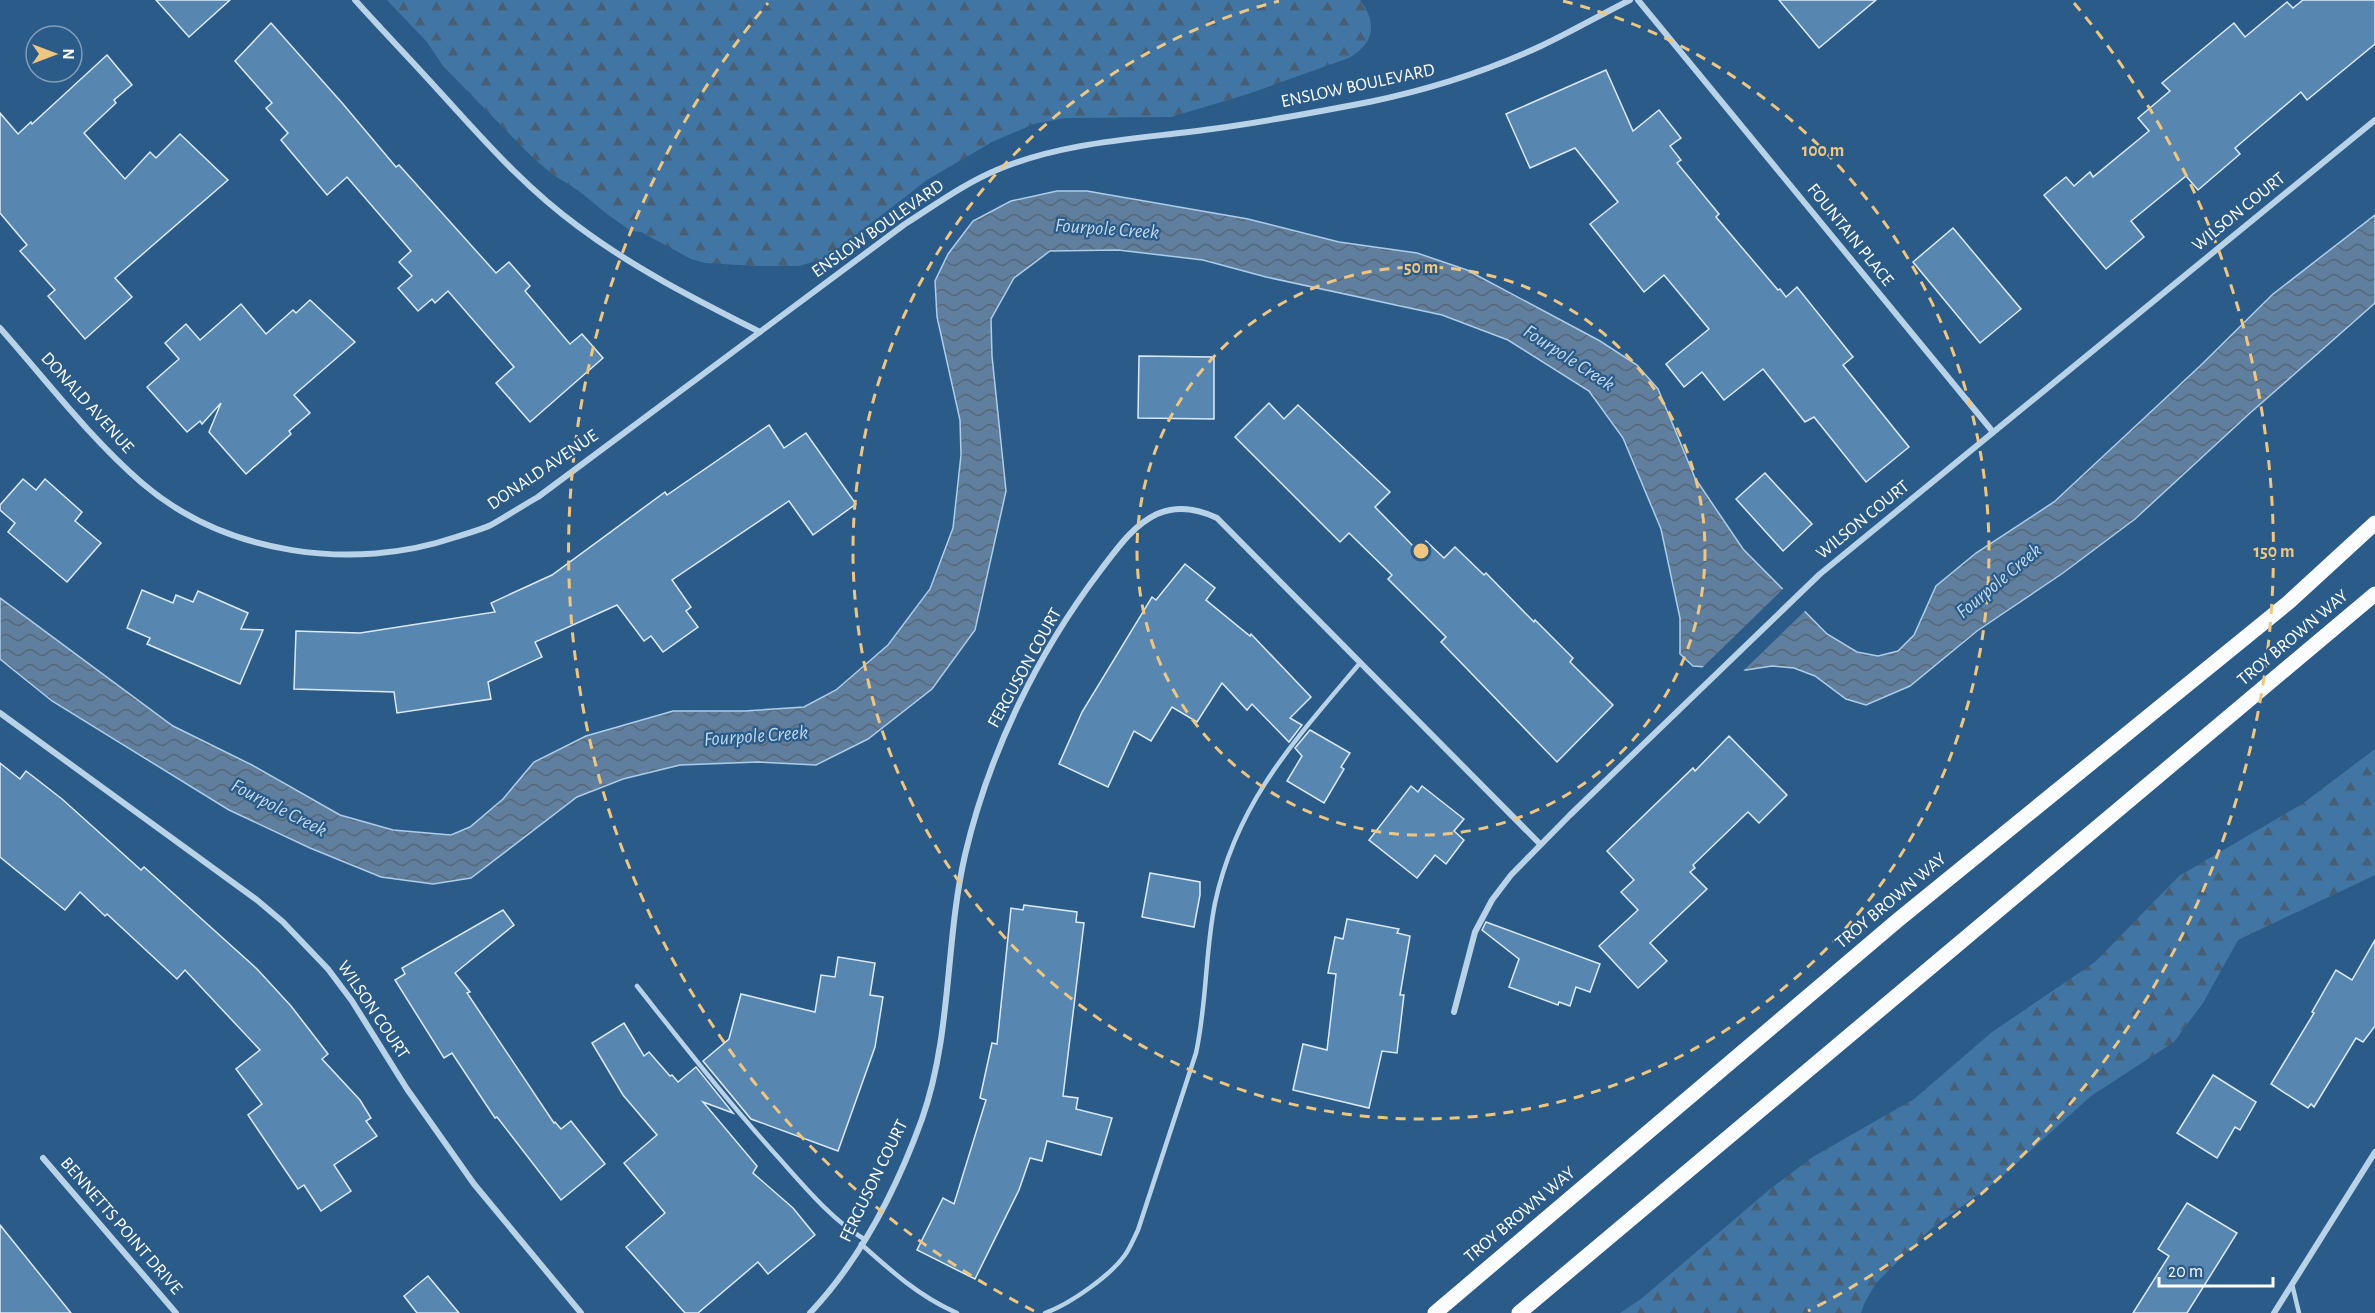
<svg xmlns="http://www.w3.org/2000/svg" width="2375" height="1313" viewBox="0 0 2375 1313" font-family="'Alegreya Sans',sans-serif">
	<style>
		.forest { fill: url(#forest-firs) }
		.water { fill: url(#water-waves); stroke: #adcde8; stroke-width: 1.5 }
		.pier { fill: #2b5b88 }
		.building { fill: #5787b1; stroke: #dceaf7; stroke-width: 1.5 }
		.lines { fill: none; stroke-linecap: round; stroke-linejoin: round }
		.lane { stroke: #b8d2e8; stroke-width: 4.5 }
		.street { stroke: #b8d2e8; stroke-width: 6 }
		.primary { stroke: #fafcfe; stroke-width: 15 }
		.ring { fill: none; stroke: #eec680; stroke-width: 3; stroke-dasharray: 10 8 }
		.labels { text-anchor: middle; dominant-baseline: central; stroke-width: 4.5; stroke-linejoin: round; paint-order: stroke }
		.street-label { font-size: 18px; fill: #fff; stroke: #2b5b88 }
		.water-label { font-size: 20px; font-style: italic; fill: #c4dbef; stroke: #2b5b88 }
		.centre { fill: #eec680; stroke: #2b5b88; stroke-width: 3 }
		.ring-label { font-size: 18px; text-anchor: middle; font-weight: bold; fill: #eec680; stroke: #2b5b88; stroke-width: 4.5; stroke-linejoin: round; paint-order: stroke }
	</style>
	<defs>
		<pattern id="forest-firs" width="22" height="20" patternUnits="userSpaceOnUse" patternTransform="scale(1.5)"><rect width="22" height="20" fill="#4075a4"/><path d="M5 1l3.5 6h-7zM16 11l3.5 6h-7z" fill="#475e74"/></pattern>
		<pattern id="water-waves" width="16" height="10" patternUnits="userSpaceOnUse" patternTransform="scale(1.5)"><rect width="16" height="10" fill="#607f9e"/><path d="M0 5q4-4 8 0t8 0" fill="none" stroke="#576879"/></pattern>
	</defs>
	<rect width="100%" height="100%" fill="#2b5b88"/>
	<g class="forest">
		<path d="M 387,0 L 1360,0 C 1378,24 1374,43 1349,58 L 1245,95 L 1171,117 L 1065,118 L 1034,124 L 992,142 L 927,180 L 826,258 L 799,266 L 757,266 L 705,263 L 691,259 L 641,232 L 631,231 L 607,214 L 579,191 L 552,174 L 530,155 L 443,66 L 427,42 Z"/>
		<path d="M 2375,749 L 2375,875 L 2238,940 L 2203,1003 L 2174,1042 L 2091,1096 L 1998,1180 L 1931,1229 L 1876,1283 L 1864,1304 L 1861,1313 L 1620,1313 L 1641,1299 L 1769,1190 L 1811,1158 L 1914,1099 L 1992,1032 L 2095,962 L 2179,876 L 2302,804 Z"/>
	</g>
	<path class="water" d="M 1057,191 L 1087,191 L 1248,219 L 1339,242 L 1417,253 L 1467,270 L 1600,341 L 1637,365 L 1658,389 L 1695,478 L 1743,549 L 1827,634 L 1857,652 L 1878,656 L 1898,651 L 1914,635 L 1936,586 L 1976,553 L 2054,502 L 2200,366 L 2273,294 L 2375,215 L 2375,303 L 2249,414 L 2135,519 L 2063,573 L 1977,631 L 1910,686 L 1866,705 L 1846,699 L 1815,676 L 1794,668 L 1772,666 L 1746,670 L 1693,666 L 1680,654 L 1680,618 L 1661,529 L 1623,438 L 1589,391 L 1508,340 L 1442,315 L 1266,277 L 1203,260 L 1118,250 L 1050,251 L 1014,278 L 991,319 L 992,356 L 1006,491 L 975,630 L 932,689 L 868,739 L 816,765 L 758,762 L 680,765 L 623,779 L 577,797 L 471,878 L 433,884 L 381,877 L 310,848 L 229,810 L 52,701 L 0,659 L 0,598 L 173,726 L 252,765 L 340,815 L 393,830 L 451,835 L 470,827 L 503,799 L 534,762 L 586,736 L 673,711 L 745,711 L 804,707 L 836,690 L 888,645 L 930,589 L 953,528 L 961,455 L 960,420 L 937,317 L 935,281 L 948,254 L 973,221 L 1011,201 Z"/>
	<path class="pier" d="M 1785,587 L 1807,609 L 1742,672 L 1701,669 Z"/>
	<g class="building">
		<path d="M 156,0 L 230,0 L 189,37 Z"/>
		<path d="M 1779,0 L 1876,0 L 1819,48 Z"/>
		<path d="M 2303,0 L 2375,0 L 2375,44 L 2307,100 L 2301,92 L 2235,148 L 2240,154 L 2198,190 L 2186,176 L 2131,221 L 2144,237 L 2106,269 L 2044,195 L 2066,177 L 2074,186 L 2090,172 L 2093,177 L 2149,131 L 2138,118 L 2170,91 L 2162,83 L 2234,23 L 2245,37 L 2287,2 L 2293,8 Z"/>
		<path d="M 271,23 L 343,104 L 396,167 L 399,165 L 496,273 L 509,262 L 530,286 L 525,291 L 570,344 L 582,334 L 603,358 L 530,422 L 496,383 L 514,367 L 448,291 L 435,303 L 432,299 L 418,311 L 398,288 L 412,276 L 399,262 L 411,251 L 347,177 L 327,195 L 281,140 L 288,133 L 266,108 L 272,103 L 235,61 Z"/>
		<path d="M 107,55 L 132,85 L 114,100 L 116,103 L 84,133 L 125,179 L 150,152 L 156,158 L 180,134 L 228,180 L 115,278 L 132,297 L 85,339 L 48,296 L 55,290 L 20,251 L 27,245 L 0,213 L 0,113 L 18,134 L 31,122 L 32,124 Z"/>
		<path d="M 1606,70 L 1633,131 L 1659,110 L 1681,138 L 1670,146 L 1681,160 L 1677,163 L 1719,214 L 1716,217 L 1778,290 L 1780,289 L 1786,297 L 1797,287 L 1853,357 L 1843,365 L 1909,447 L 1866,482 L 1814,417 L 1805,422 L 1763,369 L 1724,400 L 1702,372 L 1684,387 L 1666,364 L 1709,329 L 1664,275 L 1644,292 L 1590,224 L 1618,202 L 1575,148 L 1530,168 L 1506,114 Z"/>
		<path d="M 1953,228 L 2021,309 L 1980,343 L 1913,262 Z"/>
		<path d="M 310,300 L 355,342 L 294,395 L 310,413 L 289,431 L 291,434 L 246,474 L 209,432 L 221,403 L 202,424 L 200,421 L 187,432 L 147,387 L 179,359 L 165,343 L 186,324 L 200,340 L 241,304 L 266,334 L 293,310 L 296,313 Z"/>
		<path d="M 1139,356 L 1214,357 L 1214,419 L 1138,418 Z"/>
		<path d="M 1269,403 L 1284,419 L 1298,405 L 1390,492 L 1375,507 L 1417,550 L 1426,541 L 1444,558 L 1455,547 L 1484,575 L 1486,573 L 1534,622 L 1535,620 L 1573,658 L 1570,662 L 1613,705 L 1557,762 L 1441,642 L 1446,637 L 1388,579 L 1392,575 L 1349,533 L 1340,542 L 1235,437 Z"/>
		<path d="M 769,425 L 784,448 L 806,433 L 856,504 L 813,535 L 789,501 L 672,580 L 691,607 L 686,611 L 698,627 L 663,652 L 651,636 L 644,641 L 617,605 L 535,642 L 542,657 L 488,682 L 491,699 L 397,713 L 394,692 L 294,689 L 296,631 L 360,633 L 495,612 L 491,603 L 552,575 L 665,492 L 667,495 Z"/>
		<path d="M 1765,473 L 1812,524 L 1783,551 L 1736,499 Z"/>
		<path d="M 23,479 L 36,490 L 45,479 L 82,512 L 75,521 L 101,543 L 67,582 L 8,532 L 15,523 L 0,510 L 0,505 Z"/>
		<path d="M 1185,564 L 1215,588 L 1206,600 L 1250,636 L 1251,634 L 1311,697 L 1290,718 L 1302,725 L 1289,742 L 1252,704 L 1247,710 L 1222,683 L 1197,722 L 1172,707 L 1151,741 L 1134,731 L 1108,787 L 1059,764 L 1082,712 L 1152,597 L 1156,600 Z"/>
		<path d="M 142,590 L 173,603 L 176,595 L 193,602 L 198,591 L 248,613 L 241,629 L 263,630 L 240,684 L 147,644 L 150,638 L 127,628 Z"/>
		<path d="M 1310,730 L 1350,753 L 1341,767 L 1344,769 L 1324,803 L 1287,781 L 1302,756 L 1295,748 Z"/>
		<path d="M 1729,736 L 1787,795 L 1759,823 L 1748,812 L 1693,865 L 1695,868 L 1690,872 L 1707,889 L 1650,943 L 1667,961 L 1638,988 L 1599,946 L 1638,910 L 1621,892 L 1634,880 L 1607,851 L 1693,768 L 1695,771 Z"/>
		<path d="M 0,763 L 20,779 L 26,771 L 62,799 L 141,870 L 144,867 L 257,969 L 291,1006 L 328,1054 L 322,1059 L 360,1100 L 371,1118 L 366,1121 L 377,1136 L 334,1165 L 351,1191 L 321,1211 L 304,1185 L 298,1189 L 248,1115 L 262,1104 L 236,1069 L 260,1050 L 185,970 L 177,979 L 107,914 L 105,916 L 80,892 L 65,910 L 0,857 Z"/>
		<path d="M 1411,786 L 1418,792 L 1422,786 L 1464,819 L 1454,831 L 1464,840 L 1446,864 L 1435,855 L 1417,878 L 1369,840 Z"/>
		<path d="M 1150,873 L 1200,882 L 1200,895 L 1194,927 L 1142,917 Z"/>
		<path d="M 1024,905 L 1077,912 L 1076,922 L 1084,923 L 1063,1096 L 1078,1098 L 1076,1109 L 1112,1118 L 1101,1155 L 1047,1141 L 1042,1161 L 1030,1158 L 1019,1190 L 975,1279 L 917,1250 L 943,1198 L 954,1204 L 986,1100 L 980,1098 L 992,1043 L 997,1044 L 1011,908 L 1023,910 Z"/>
		<path d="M 503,910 L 514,925 L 455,973 L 470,992 L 467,993 L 554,1123 L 555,1122 L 561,1129 L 571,1121 L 605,1164 L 561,1200 L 497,1117 L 495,1118 L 452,1053 L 444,1058 L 395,980 L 405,974 L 402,968 Z"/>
		<path d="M 1347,919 L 1399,929 L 1397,933 L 1410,936 L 1400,995 L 1404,995 L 1397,1053 L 1382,1051 L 1369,1108 L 1293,1090 L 1303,1044 L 1327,1050 L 1336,974 L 1328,973 L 1335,937 L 1343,939 Z"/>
		<path d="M 1486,922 L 1600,964 L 1590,992 L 1576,987 L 1570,1006 L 1559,1002 L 1558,1005 L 1509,987 L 1519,959 L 1482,930 Z"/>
		<path d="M 2375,940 L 2375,1026 L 2363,1042 L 2356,1038 L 2314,1107 L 2311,1104 L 2308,1108 L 2271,1084 L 2314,1013 L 2312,1012 L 2336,970 L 2352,980 Z"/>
		<path d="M 838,957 L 875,963 L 870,995 L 883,997 L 875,1047 L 838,1151 L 751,1119 L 703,1061 L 729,1039 L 741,994 L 815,1012 L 821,975 L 835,977 Z"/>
		<path d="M 624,1023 L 644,1056 L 649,1052 L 670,1076 L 672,1075 L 678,1082 L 696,1067 L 733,1113 L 703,1102 L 757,1166 L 753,1173 L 793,1208 L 815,1235 L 768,1274 L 758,1262 L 698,1313 L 685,1313 L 626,1247 L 665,1213 L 624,1163 L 657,1135 L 623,1095 L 592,1043 Z"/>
		<path d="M 2213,1075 L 2256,1102 L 2240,1130 L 2235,1127 L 2217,1158 L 2177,1133 Z"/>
		<path d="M 2187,1203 L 2237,1233 L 2187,1313 L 2133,1313 L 2169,1256 L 2158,1249 Z"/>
		<path d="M 0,1225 L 71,1313 L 0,1313 Z"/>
		<path d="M 428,1276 L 459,1313 L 417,1313 L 404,1296 Z"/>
	</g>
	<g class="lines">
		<g class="lane">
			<path d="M 637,986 C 683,1044 728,1102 778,1157 C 804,1186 831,1219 864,1239"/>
			<path d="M 861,1244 C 891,1271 920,1297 957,1313"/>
			<path d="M 2292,1284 L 2299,1313"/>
			<path d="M 1045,1313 C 1070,1304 1110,1276 1125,1255 C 1130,1248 1134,1238 1138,1230 L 1196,1053 C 1207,1003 1205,952 1215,903 C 1237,801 1296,739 1360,663"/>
		</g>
		<g class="street">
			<path d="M 355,0 C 383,31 411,60 439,91 C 483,139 525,188 579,227 C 635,269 697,300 760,332"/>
			<path d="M 1638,0 L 1993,432"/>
			<path d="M 0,328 C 46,380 89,437 142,483 C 226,555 353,572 456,537 C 468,533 480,530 491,525 C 507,516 522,506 538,497 L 905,224 C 935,205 965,183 999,169 C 1067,141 1140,139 1212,129 C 1264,122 1317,112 1369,102 C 1427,90 1487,71 1541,46 C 1571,32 1600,15 1630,0"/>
			<path d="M 0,713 L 257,900 L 283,922 L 328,969 L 352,1001 L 407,1089 L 474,1184 L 581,1313"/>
			<path d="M 1454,1012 L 1475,932 L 1492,900 L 1511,875 L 1570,815 L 1820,574 L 2375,120"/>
			<path d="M 43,1158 L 176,1313"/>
			<path d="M 810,1313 C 860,1260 897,1188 922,1119 C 952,1034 945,942 965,855 C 989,753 1037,654 1100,571 C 1116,550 1133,525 1157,514 C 1178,505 1198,509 1217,518 L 1540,844"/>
			<path d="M 2274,1313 L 2375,1152"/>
		</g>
		<g class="primary">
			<path d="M 1435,1313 L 1898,920 L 2289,602 L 2375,523"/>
			<path d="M 1519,1313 L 2375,594"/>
		</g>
	</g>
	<g class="ring">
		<circle cx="1421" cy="551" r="284"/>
		<path d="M1563 1A568 568 0 1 1 1279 1"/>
		<path d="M1034 1311A853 853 0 0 1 768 3M2074 3A853 853 0 0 1 1808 1311"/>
	</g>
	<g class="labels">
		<g class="street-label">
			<text transform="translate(1358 86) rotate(-12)">ENSLOW BOULEVARD</text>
			<text transform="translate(2239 212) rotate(-39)">WILSON COURT</text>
			<text transform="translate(878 229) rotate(-35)">ENSLOW BOULEVARD</text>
			<text transform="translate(1850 235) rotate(51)">FOUNTAIN PLACE</text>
			<text transform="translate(87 403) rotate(48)">DONALD AVENUE</text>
			<text transform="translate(543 470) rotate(-34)">DONALD AVENUE</text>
			<text transform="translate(1863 520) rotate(-39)">WILSON COURT</text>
			<text transform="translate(2293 638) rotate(-40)">TROY BROWN WAY</text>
			<text transform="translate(1025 668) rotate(-61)">FERGUSON COURT</text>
			<text transform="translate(1891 901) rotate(-40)">TROY BROWN WAY</text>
			<text transform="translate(373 1010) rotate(56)">WILSON COURT</text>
			<text transform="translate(874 1181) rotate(-64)">FERGUSON COURT</text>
			<text transform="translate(1520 1215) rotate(-40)">TROY BROWN WAY</text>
			<text transform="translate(121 1226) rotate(49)">BENNETTS POINT DRIVE</text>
		</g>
		<g class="water-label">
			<text transform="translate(1107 229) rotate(4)">Fourpole Creek</text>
			<text transform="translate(1569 358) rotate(33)">Fourpole Creek</text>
			<text transform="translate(1999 581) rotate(-40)">Fourpole Creek</text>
			<text transform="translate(756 736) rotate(-4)">Fourpole Creek</text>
			<text transform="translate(279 808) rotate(27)">Fourpole Creek</text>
		</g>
	</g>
	<circle cx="1421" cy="551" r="9" class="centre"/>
	<g class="ring-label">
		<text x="1823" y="156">100 m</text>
		<text x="1421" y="273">50 m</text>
		<text x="2274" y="557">150 m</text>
	</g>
	<g transform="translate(54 54) rotate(90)"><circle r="28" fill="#2b5b88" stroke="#809db8" stroke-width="1.5"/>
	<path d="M0-4.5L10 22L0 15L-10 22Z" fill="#eec680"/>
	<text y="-9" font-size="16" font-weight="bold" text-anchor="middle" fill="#ffffff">N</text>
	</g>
	<path d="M2159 1277v9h114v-9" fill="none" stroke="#ffffff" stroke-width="3"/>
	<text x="2168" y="1277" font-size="18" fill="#ffffff" stroke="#2b5b88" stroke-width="4.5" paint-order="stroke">20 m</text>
</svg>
